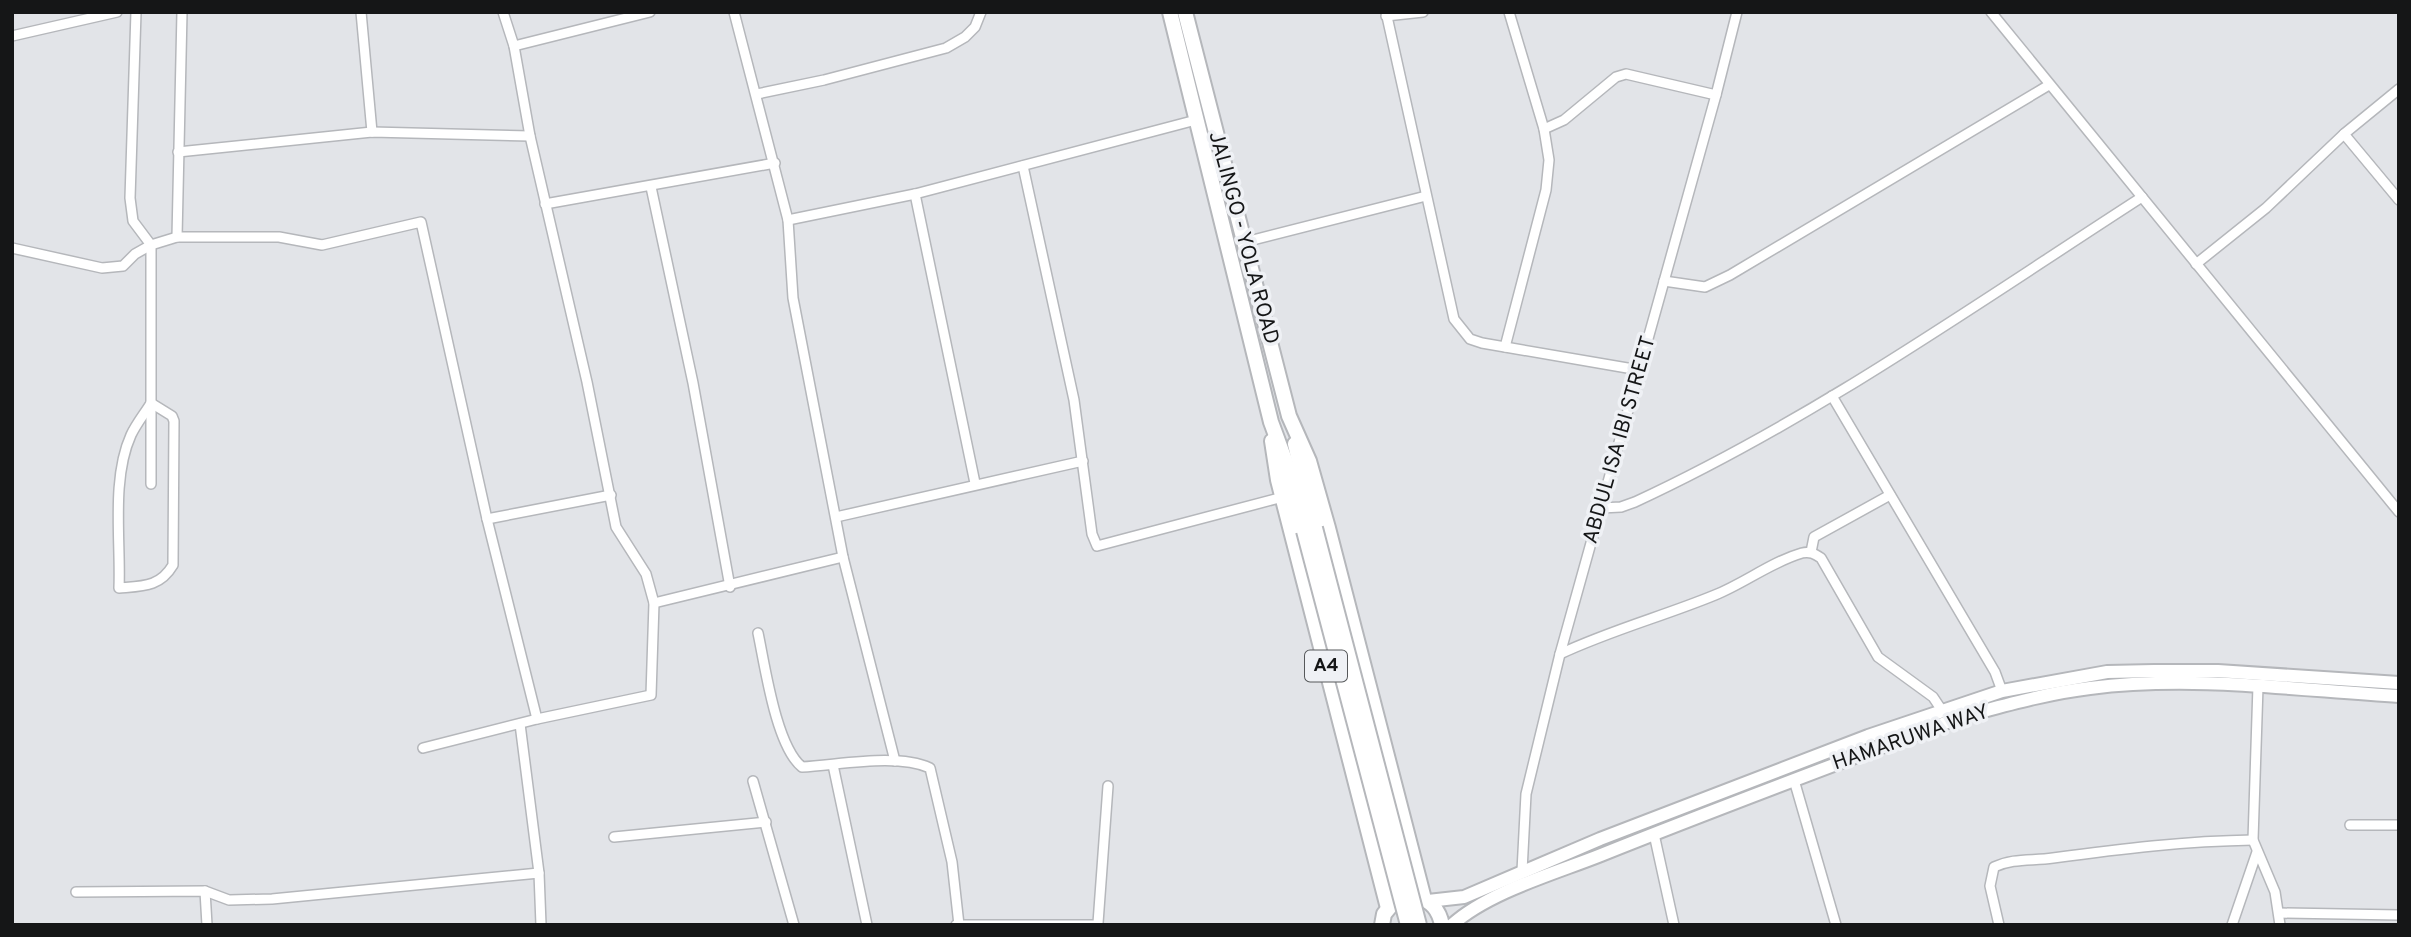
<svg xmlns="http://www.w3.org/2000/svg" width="2411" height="937" viewBox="0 0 2411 937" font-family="Overpass,sans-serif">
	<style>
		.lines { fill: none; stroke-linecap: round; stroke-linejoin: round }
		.minor-casing { stroke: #b5b7bb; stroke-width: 12 }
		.secondary-casing { stroke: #b5b7bb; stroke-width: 16 }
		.trunk-casing { stroke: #b5b7bb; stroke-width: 18 }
		.minor { stroke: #fff; stroke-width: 9 }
		.secondary { stroke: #fff; stroke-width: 12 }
		.trunk { stroke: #fff; stroke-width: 14 }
		.trunk-bridge-casing { stroke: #b5b7bb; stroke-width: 18; stroke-linecap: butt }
		.trunk-bridge { stroke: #fff; stroke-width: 14 }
		.labels { text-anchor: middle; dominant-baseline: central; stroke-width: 7; stroke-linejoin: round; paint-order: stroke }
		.shield { fill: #eff1f5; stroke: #56585a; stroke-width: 2 }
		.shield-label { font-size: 19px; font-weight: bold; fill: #151617 }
		.street-label { font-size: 21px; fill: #151617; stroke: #eff1f5 }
	</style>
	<rect width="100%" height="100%" fill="#e2e4e8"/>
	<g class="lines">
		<defs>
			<g id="minor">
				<path d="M 136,12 L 130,198 L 133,221 L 151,245 L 151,484"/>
				<path d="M 361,12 L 372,132"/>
				<path d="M 734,12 L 788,220 L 793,298 L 843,557 L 895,761"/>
				<path d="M 1386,12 L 1454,319 L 1470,339 L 1482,343 L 1639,370"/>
				<path d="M 1991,12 L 2399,512"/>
				<path d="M 1386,16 L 1423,12"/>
				<path d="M 12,36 L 117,12"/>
				<path d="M 514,46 L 650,12"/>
				<path d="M 757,94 L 824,80 L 946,48 L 965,37 L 975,27 L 981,12"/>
				<path d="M 1544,129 L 1564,120 L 1616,77 L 1626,74 L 1716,95"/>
				<path d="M 2344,134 L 2399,200"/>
				<path d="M 178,152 L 372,132 L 530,136"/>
				<path d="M 1023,166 L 1074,400 L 1092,534 L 1097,546 L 1283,497"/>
				<path d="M 651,187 L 693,383 L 730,587"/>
				<path d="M 915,194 L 975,483"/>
				<path d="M 545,204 L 775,163"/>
				<path d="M 788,220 L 915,194 L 1196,120"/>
				<path d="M 177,237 L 182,12"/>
				<path d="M 1245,242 L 1426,196"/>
				<path d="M 12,248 L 102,268 L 123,266 L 135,254 L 151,245 L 177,237 L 279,237 L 322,245 L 421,222 L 487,519 L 537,719"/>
				<path d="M 2196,264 L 2266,208 L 2344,134 L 2399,89"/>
				<path d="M 1664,281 L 1705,287 L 1730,275 L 2049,85"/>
				<path d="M 1505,347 L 1546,190 L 1549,160 L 1544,129 L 1509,12"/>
				<path d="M 1832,396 L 1995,672 L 2002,691"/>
				<path d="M 151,403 L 172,416 L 174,421 L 173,565 C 160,587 143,586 119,588 C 121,542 111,479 131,435 C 136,424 145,413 151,403 Z"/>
				<path d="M 1601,508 L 1621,507 L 1635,502 C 1814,419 1976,304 2142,197"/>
				<path d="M 836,517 L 1083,461"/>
				<path d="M 487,519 L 611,495"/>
				<path d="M 1811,552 L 1814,537 L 1890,495"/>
				<path d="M 654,603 L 843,557"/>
				<path d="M 758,633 C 765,666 776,746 802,767 C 840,765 897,753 930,768 L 952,862 L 959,925"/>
				<path d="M 1560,654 C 1611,630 1664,616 1715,595 C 1745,583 1771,562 1802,553 C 1810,551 1815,554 1821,558 L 1878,657 L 1933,697 L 1941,709"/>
				<path d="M 2258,686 L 2253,840 L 2275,892 L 2280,925"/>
				<path d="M 520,724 L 539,873 L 541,925"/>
				<path d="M 423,748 L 537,719 L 651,695 L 654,603 L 646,574 L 616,527 L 587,382 L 530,136 L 514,46 L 503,12"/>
				<path d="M 833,765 L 867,925"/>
				<path d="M 1794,780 L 1836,925"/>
				<path d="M 753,781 L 794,925"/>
				<path d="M 2350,825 L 2399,825"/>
				<path d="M 1654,834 L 1674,925"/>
				<path d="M 614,837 L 766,822"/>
				<path d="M 1522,871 L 1526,794 L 1560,654 L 1716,95 L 1737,12"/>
				<path d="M 205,891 L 207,925"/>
				<path d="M 76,892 L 205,891 L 229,900 L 272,899 L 539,873"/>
				<path d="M 2279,913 L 2399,915"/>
				<path d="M 1098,923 L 1108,786"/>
				<path d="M 956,925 L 1098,925"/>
				<path d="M 1999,925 L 1990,886 L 1994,867 C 2013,858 2032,861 2053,858 C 2120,849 2185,841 2253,840"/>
				<path d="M 2232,925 L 2257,852"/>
			</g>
			<g id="secondary">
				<path d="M 1428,901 L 1464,897 L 1600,839 L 1868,736 L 2002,691 L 2107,672 L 2154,671 L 2218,671 L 2399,683"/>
				<path d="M 1452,925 C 1488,892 1556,873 1601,855 C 1721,807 1841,762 1961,717 C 2003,706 2047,693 2090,688 C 2193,675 2297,690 2399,696"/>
			</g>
			<g id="trunk">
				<path d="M 1170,12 L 1271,422 L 1288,468 L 1304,531"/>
				<path d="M 1185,12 L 1289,416 L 1309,461 L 1328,528 L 1424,899"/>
				<path d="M 1272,441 L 1278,480 L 1388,908"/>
				<path d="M 1295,444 L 1315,528"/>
				<path d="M 1417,897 C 1432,901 1439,910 1442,925"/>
				<path d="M 1382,925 L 1384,914 L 1394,902"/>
			</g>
		</defs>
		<use href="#minor" class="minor-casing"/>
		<use href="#secondary" class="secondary-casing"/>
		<use href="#trunk" class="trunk-casing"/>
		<use href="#minor" class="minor"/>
		<use href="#secondary" class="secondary"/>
		<use href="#trunk" class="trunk"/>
		<defs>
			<g id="trunk-bridge">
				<path d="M 1315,528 L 1419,925"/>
				<path d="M 1304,531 L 1408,925"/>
			</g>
		</defs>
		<use href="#trunk-bridge" class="trunk-bridge-casing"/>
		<use href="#trunk-bridge" class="trunk-bridge"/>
	</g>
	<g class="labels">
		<rect class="shield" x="1305" y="650.5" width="42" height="31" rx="5"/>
		<g class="shield-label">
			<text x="1326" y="666">A4</text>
		</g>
		<g class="street-label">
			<text transform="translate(1243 238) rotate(75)">JALINGO - YOLA ROAD</text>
			<text transform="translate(1620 440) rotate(-74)">ABDUL ISA IBI STREET</text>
			<text transform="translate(1911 738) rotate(-19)">HAMARUWA WAY</text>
		</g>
	</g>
	<rect width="2411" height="937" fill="none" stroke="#151617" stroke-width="28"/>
</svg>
